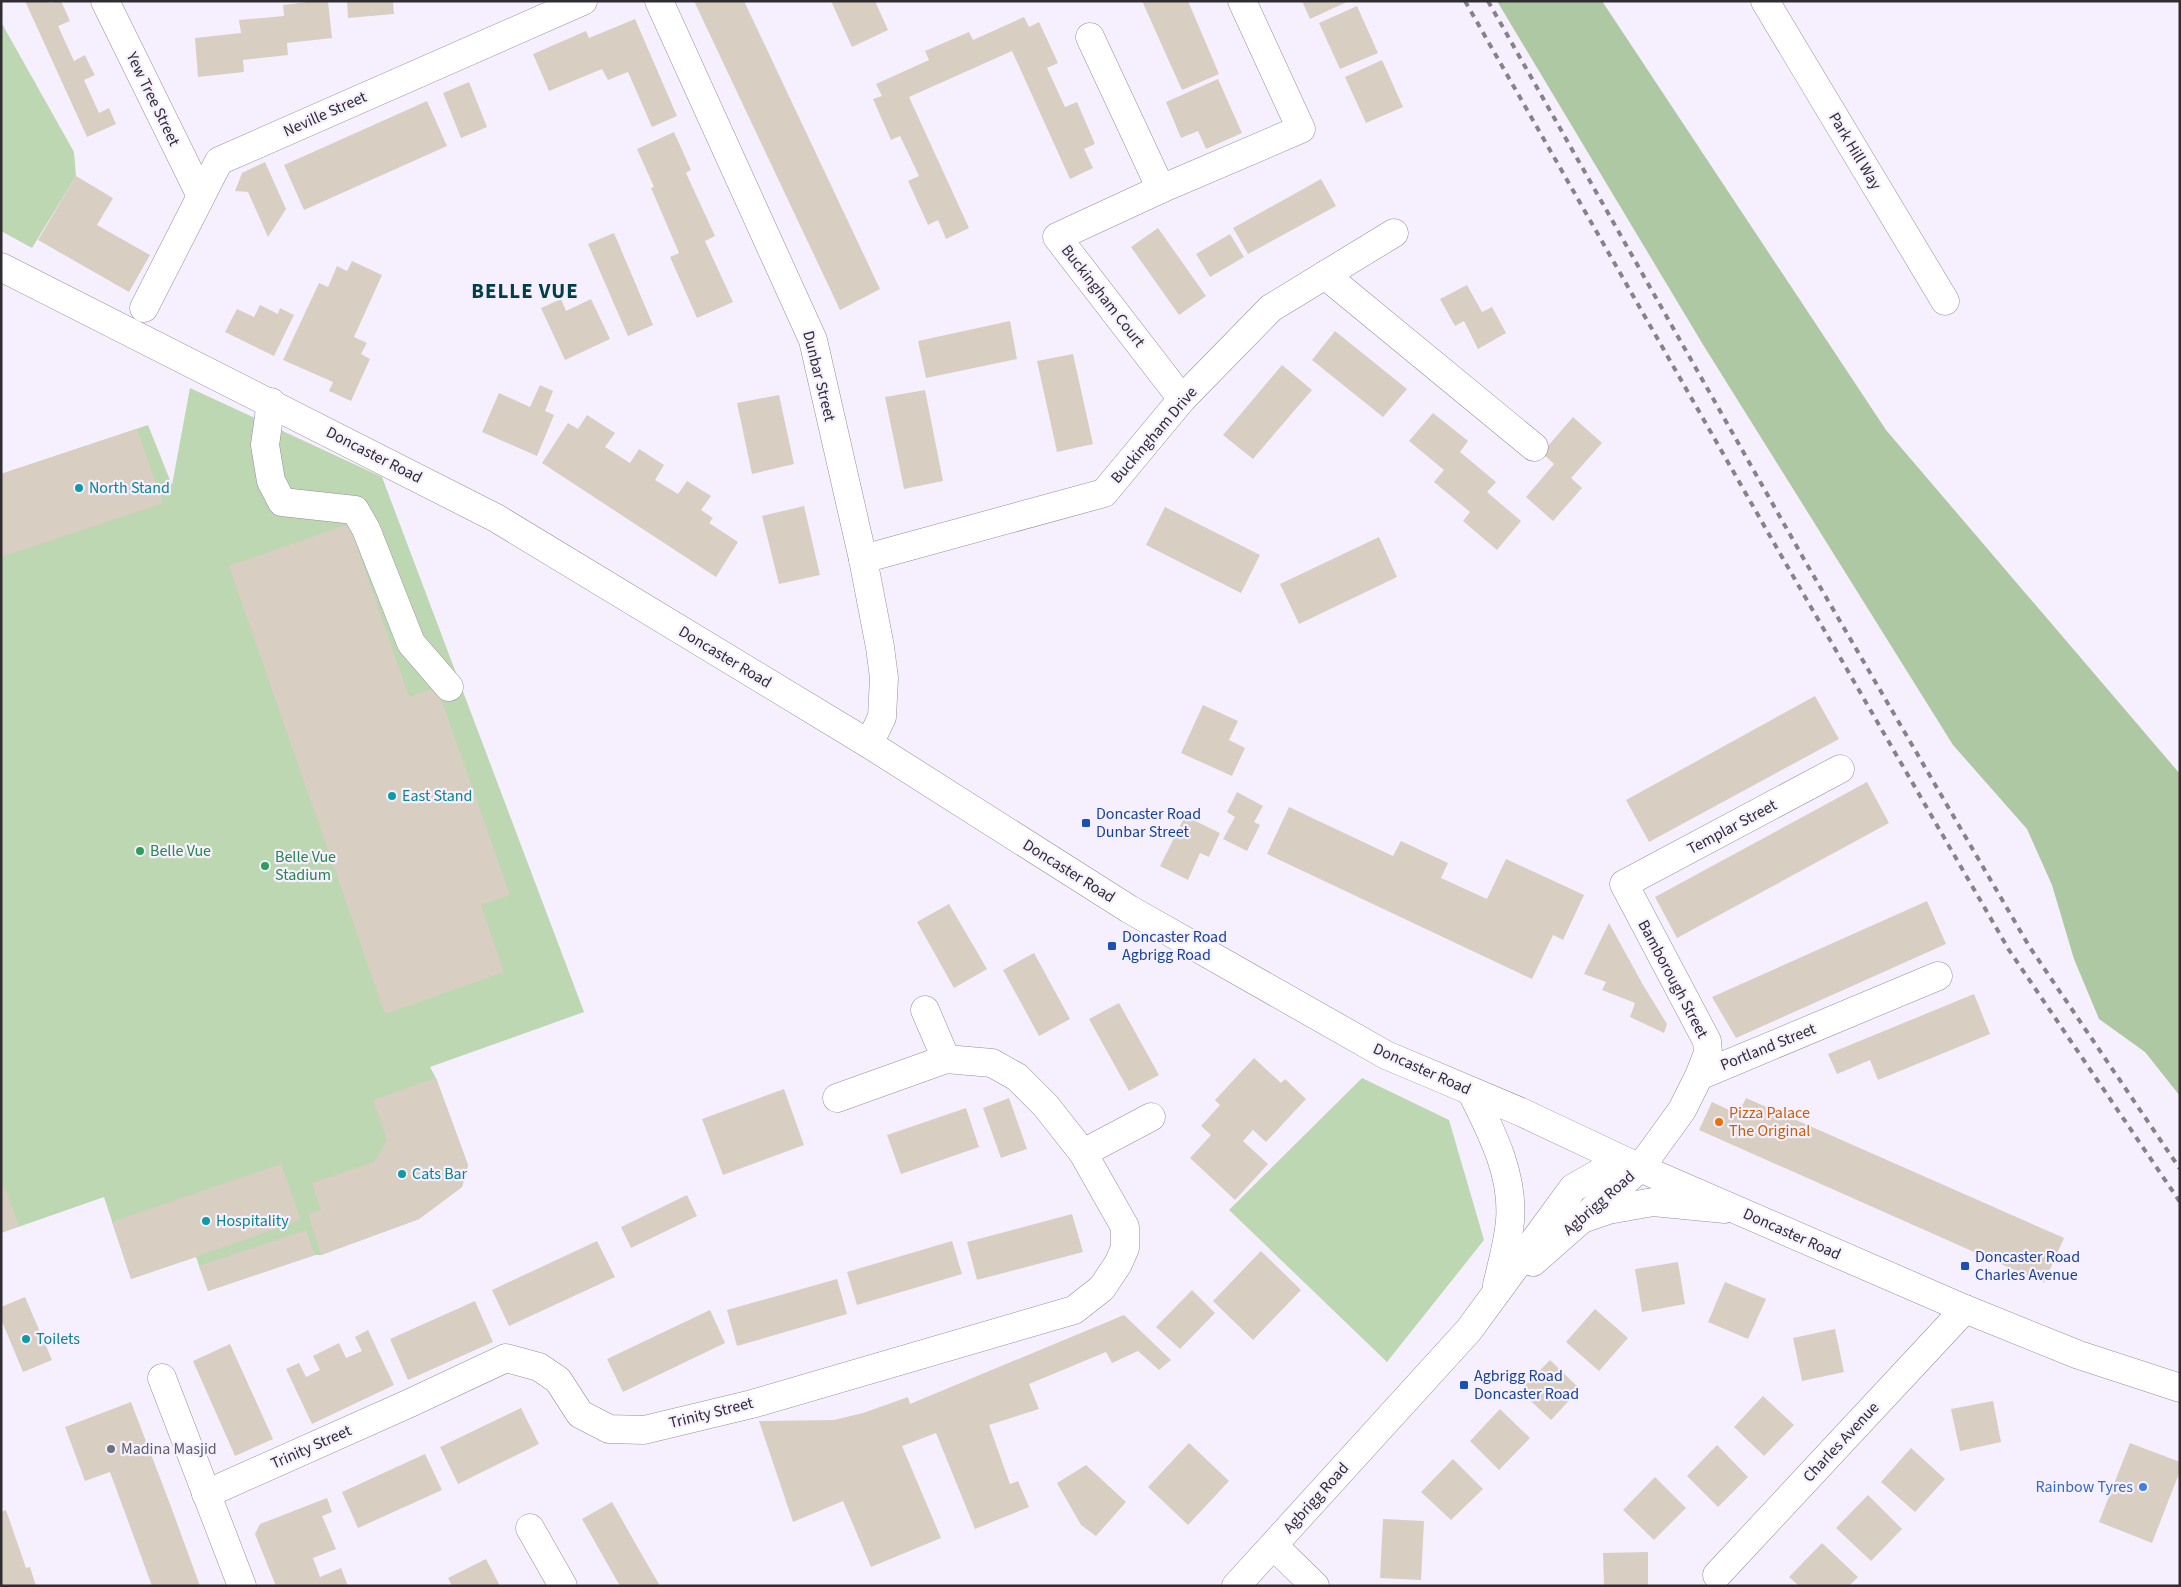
<svg xmlns="http://www.w3.org/2000/svg" width="2181" height="1587" viewBox="0 0 2181 1587" font-family="'Source Sans 3',sans-serif">
	<style>
		.green { fill: #bcd7b1 }
		.forest { fill: #adc8a2 }
		.building { fill: #d8cfc2 }
		.lines { fill: none; stroke-linecap: round; stroke-linejoin: round }
		.pedestrian-casing { stroke: #958f9c; stroke-width: 29 }
		.minor-casing { stroke: #958f9c; stroke-width: 29 }
		.secondary-casing { stroke: #958f9c; stroke-width: 29 }
		.trunk-casing { stroke: #958f9c; stroke-width: 29 }
		.pedestrian { stroke: #fff; stroke-width: 28 }
		.minor { stroke: #fff; stroke-width: 28 }
		.secondary { stroke: #fff; stroke-width: 28 }
		.trunk { stroke: #fff; stroke-width: 28 }
		.rail { stroke: #85828b; stroke-width: 4; stroke-dasharray: 6 6; stroke-linecap: butt }
		.culture-dot { fill: #0f9aa8; stroke: #f6f0fe; stroke-width: 2 }
		.transit-dot { fill: #1a4fb4; stroke: #f6f0fe; stroke-width: 2 }
		.leisure-dot { fill: #2e9e5b; stroke: #f6f0fe; stroke-width: 2 }
		.food-dot { fill: #e8710a; stroke: #f6f0fe; stroke-width: 2 }
		.worship-dot { fill: #6b7280; stroke: #f6f0fe; stroke-width: 2 }
		.shop-dot { fill: #3f7fe0; stroke: #f6f0fe; stroke-width: 2 }
		.labels { text-anchor: middle; dominant-baseline: central; stroke-width: 4.5; stroke-linejoin: round; paint-order: stroke }
		.street-label { font-size: 16px; fill: #2f2d32; stroke: #f6f0fe }
		.culture-label { font-size: 16px; fill: #0d838f; stroke: #f6f0fe; text-anchor: start }
		.transit-label { font-size: 16px; fill: #164399; stroke: #f6f0fe; text-anchor: start }
		.leisure-label { font-size: 16px; fill: #27864d; stroke: #f6f0fe; text-anchor: start }
		.food-label { font-size: 16px; fill: #c56008; stroke: #f6f0fe; text-anchor: start }
		.worship-label { font-size: 16px; fill: #5b616d; stroke: #f6f0fe; text-anchor: start }
		.shop-label { font-size: 16px; fill: #366cbe; stroke: #f6f0fe; text-anchor: end }
		.district-label { font-size: 21px; font-weight: bold; letter-spacing: 1px; fill: #003e4a; stroke: #f6f0fe }
	</style>
	<rect width="100%" height="100%" fill="#f6f0fe"/>
	<g class="green">
		<path d="M 1,22 L 74,152 L 76,176 L 32,248 L 1,231 Z"/>
		<path d="M 190,388 L 382,477 L 584,1012 L 430,1067 L 436,1078 L 468,1165 L 462,1187 L 419,1219 L 321,1255 L 315,1255 L 208,1291 L 196,1257 L 131,1279 L 104,1197 L 1,1233 L 1,474 L 148,425 L 172,485 Z"/>
		<path d="M 1362,1078 L 1449,1120 L 1484,1240 L 1387,1362 L 1229,1210 Z"/>
	</g>
	<path class="forest" d="M 1497,1 L 1602,1 L 1886,430 L 2180,774 L 2180,1096 L 2145,1052 L 2099,1019 L 2074,959 L 2052,885 L 2027,829 L 1953,745 L 1702,343 Z"/>
	<g class="building">
		<path d="M 25,1 L 48,1 L 49,3 L 61,1 L 70,21 L 58,26 L 74,61 L 85,55 L 90,66 L 95,75 L 84,80 L 99,113 L 109,108 L 116,124 L 87,137 Z"/>
		<path d="M 316,1 L 328,1 L 332,38 L 287,43 L 288,55 L 243,60 L 244,72 L 198,77 L 195,38 L 241,33 L 239,20 L 284,16 L 283,5 Z"/>
		<path d="M 347,1 L 393,1 L 394,14 L 348,18 Z"/>
		<path d="M 694,1 L 744,1 L 880,289 L 840,310 Z"/>
		<path d="M 831,1 L 875,1 L 888,30 L 852,47 Z"/>
		<path d="M 1142,1 L 1188,1 L 1219,74 L 1182,90 Z"/>
		<path d="M 1302,1 L 1349,1 L 1310,19 Z"/>
		<path d="M 1357,6 L 1378,53 L 1340,69 L 1319,23 Z"/>
		<path d="M 1024,17 L 1029,27 L 1039,22 L 1058,63 L 1047,68 L 1065,107 L 1077,102 L 1095,144 L 1084,149 L 1093,168 L 1070,179 L 1012,51 L 909,97 L 969,228 L 946,239 L 938,220 L 928,225 L 908,181 L 919,176 L 900,136 L 891,140 L 873,99 L 882,96 L 876,84 L 929,60 L 925,51 L 969,32 L 973,40 Z"/>
		<path d="M 635,19 L 677,116 L 652,127 L 628,72 L 608,80 L 602,69 L 549,91 L 533,54 L 586,31 L 589,38 Z"/>
		<path d="M 1382,60 L 1403,107 L 1366,123 L 1345,77 Z"/>
		<path d="M 1218,79 L 1242,133 L 1206,149 L 1198,131 L 1181,138 L 1166,102 Z"/>
		<path d="M 469,82 L 487,127 L 461,138 L 443,93 Z"/>
		<path d="M 427,101 L 447,146 L 304,210 L 284,165 Z"/>
		<path d="M 674,132 L 691,170 L 686,173 L 715,236 L 705,241 L 733,302 L 697,318 L 670,257 L 679,253 L 651,188 L 654,187 L 637,149 Z"/>
		<path d="M 265,162 L 286,209 L 268,237 L 248,192 L 235,191 L 242,173 Z"/>
		<path d="M 76,176 L 113,198 L 97,225 L 150,255 L 129,292 L 38,240 Z"/>
		<path d="M 1321,179 L 1336,206 L 1248,254 L 1233,228 Z"/>
		<path d="M 1158,228 L 1206,296 L 1179,315 L 1131,247 Z"/>
		<path d="M 614,233 L 653,325 L 628,336 L 588,244 Z"/>
		<path d="M 1230,234 L 1244,257 L 1210,277 L 1196,254 Z"/>
		<path d="M 352,261 L 382,275 L 354,337 L 367,343 L 361,354 L 370,359 L 351,401 L 329,391 L 333,382 L 283,360 L 319,283 L 328,287 L 337,266 L 347,271 Z"/>
		<path d="M 1467,285 L 1482,312 L 1492,307 L 1506,333 L 1478,349 L 1464,321 L 1455,326 L 1440,299 Z"/>
		<path d="M 561,299 L 566,311 L 591,299 L 610,339 L 565,360 L 541,308 Z"/>
		<path d="M 260,305 L 278,314 L 280,308 L 294,315 L 274,356 L 225,332 L 237,309 L 254,317 Z"/>
		<path d="M 1010,321 L 1017,359 L 926,378 L 918,341 Z"/>
		<path d="M 1335,331 L 1407,389 L 1383,417 L 1312,360 Z"/>
		<path d="M 1073,354 L 1093,444 L 1057,452 L 1037,361 Z"/>
		<path d="M 1282,365 L 1312,390 L 1253,459 L 1223,435 Z"/>
		<path d="M 540,385 L 553,391 L 545,411 L 554,415 L 537,456 L 482,432 L 499,393 L 530,407 Z"/>
		<path d="M 925,390 L 943,481 L 904,489 L 885,397 Z"/>
		<path d="M 779,395 L 794,464 L 752,474 L 737,403 Z"/>
		<path d="M 1433,413 L 1468,441 L 1460,452 L 1496,482 L 1487,492 L 1521,521 L 1497,550 L 1463,521 L 1470,512 L 1434,482 L 1444,470 L 1409,441 Z"/>
		<path d="M 587,415 L 615,433 L 605,447 L 630,463 L 639,449 L 664,465 L 655,480 L 678,494 L 687,481 L 711,496 L 701,510 L 713,518 L 709,523 L 738,542 L 716,577 L 542,463 L 568,423 L 578,429 Z"/>
		<path d="M 1573,417 L 1602,443 L 1571,478 L 1582,488 L 1553,521 L 1526,497 L 1554,464 L 1542,453 Z"/>
		<path d="M 137,429 L 163,503 L 1,557 L 1,474 Z"/>
		<path d="M 804,506 L 820,575 L 779,584 L 762,516 Z"/>
		<path d="M 1165,507 L 1260,555 L 1241,593 L 1146,545 Z"/>
		<path d="M 349,524 L 409,697 L 437,687 L 510,895 L 481,905 L 504,972 L 385,1014 L 229,566 Z"/>
		<path d="M 1379,537 L 1397,577 L 1299,624 L 1280,584 Z"/>
		<path d="M 1815,696 L 1839,739 L 1649,842 L 1626,800 Z"/>
		<path d="M 1203,705 L 1238,721 L 1229,740 L 1245,748 L 1232,776 L 1181,753 Z"/>
		<path d="M 1867,782 L 1889,823 L 1677,938 L 1655,897 Z"/>
		<path d="M 1237,792 L 1263,806 L 1254,822 L 1260,825 L 1247,851 L 1223,839 L 1235,817 L 1227,812 Z"/>
		<path d="M 1289,807 L 1393,856 L 1401,841 L 1448,863 L 1441,878 L 1487,899 L 1506,859 L 1584,895 L 1563,940 L 1553,935 L 1532,979 L 1267,854 Z"/>
		<path d="M 1185,816 L 1220,833 L 1209,857 L 1200,853 L 1188,880 L 1160,866 Z"/>
		<path d="M 1927,901 L 1946,944 L 1736,1038 L 1712,997 Z"/>
		<path d="M 949,904 L 987,969 L 954,988 L 917,922 Z"/>
		<path d="M 1609,923 L 1643,985 L 1667,1024 L 1664,1033 L 1630,1017 L 1635,1003 L 1602,990 L 1606,982 L 1584,974 Z"/>
		<path d="M 1034,953 L 1070,1019 L 1039,1036 L 1003,970 Z"/>
		<path d="M 1974,994 L 1990,1034 L 1878,1080 L 1870,1060 L 1837,1074 L 1828,1054 Z"/>
		<path d="M 1119,1003 L 1159,1075 L 1129,1091 L 1089,1019 Z"/>
		<path d="M 1254,1058 L 1281,1083 L 1285,1079 L 1306,1099 L 1266,1142 L 1253,1130 L 1243,1141 L 1268,1164 L 1235,1200 L 1190,1158 L 1211,1135 L 1201,1126 L 1220,1105 L 1215,1100 Z"/>
		<path d="M 436,1078 L 468,1165 L 462,1187 L 419,1219 L 321,1255 L 308,1214 L 321,1210 L 312,1183 L 374,1162 L 387,1140 L 373,1100 Z"/>
		<path d="M 784,1089 L 804,1145 L 723,1175 L 702,1119 Z"/>
		<path d="M 1009,1098 L 1027,1149 L 1001,1158 L 983,1108 Z"/>
		<path d="M 1746,1098 L 2064,1238 L 2044,1283 L 1699,1130 L 1712,1102 L 1738,1114 Z"/>
		<path d="M 966,1108 L 979,1147 L 901,1174 L 887,1135 Z"/>
		<path d="M 281,1164 L 301,1220 L 131,1279 L 112,1222 Z"/>
		<path d="M 1,1178 L 19,1226 L 1,1233 Z"/>
		<path d="M 687,1195 L 697,1216 L 631,1248 L 621,1227 Z"/>
		<path d="M 1072,1214 L 1083,1252 L 977,1280 L 967,1242 Z"/>
		<path d="M 306,1230 L 315,1255 L 208,1291 L 199,1266 Z"/>
		<path d="M 597,1241 L 615,1277 L 509,1326 L 492,1290 Z"/>
		<path d="M 952,1241 L 962,1274 L 857,1305 L 847,1272 Z"/>
		<path d="M 1261,1251 L 1301,1290 L 1253,1340 L 1213,1301 Z"/>
		<path d="M 1678,1262 L 1685,1304 L 1642,1312 L 1635,1269 Z"/>
		<path d="M 837,1279 L 847,1314 L 737,1346 L 727,1310 Z"/>
		<path d="M 1725,1282 L 1766,1299 L 1748,1339 L 1708,1322 Z"/>
		<path d="M 1192,1290 L 1215,1313 L 1180,1349 L 1156,1327 Z"/>
		<path d="M 25,1297 L 52,1360 L 23,1372 L 1,1319 L 1,1307 Z"/>
		<path d="M 475,1301 L 493,1342 L 408,1380 L 390,1339 Z"/>
		<path d="M 1595,1309 L 1628,1338 L 1599,1371 L 1566,1342 Z"/>
		<path d="M 710,1310 L 725,1343 L 623,1392 L 607,1359 Z"/>
		<path d="M 1124,1315 L 1171,1360 L 1159,1370 L 1138,1351 L 1112,1363 L 1106,1352 L 1029,1384 L 1039,1409 L 989,1425 L 1010,1484 L 1018,1481 L 1029,1507 L 975,1529 L 936,1433 L 902,1446 L 941,1538 L 871,1567 L 843,1501 L 793,1522 L 759,1421 L 834,1420 L 863,1413 L 908,1397 L 910,1404 Z"/>
		<path d="M 1835,1329 L 1844,1372 L 1802,1381 L 1793,1338 Z"/>
		<path d="M 368,1330 L 394,1385 L 312,1424 L 286,1369 L 299,1363 L 306,1377 L 320,1370 L 313,1356 L 339,1343 L 346,1358 L 362,1351 L 355,1337 Z"/>
		<path d="M 230,1344 L 273,1439 L 235,1456 L 193,1361 Z"/>
		<path d="M 1550,1360 L 1580,1389 L 1551,1420 L 1520,1391 Z"/>
		<path d="M 1763,1396 L 1794,1425 L 1764,1456 L 1734,1427 Z"/>
		<path d="M 1993,1401 L 2001,1442 L 1960,1451 L 1951,1409 Z"/>
		<path d="M 131,1402 L 170,1504 L 200,1586 L 152,1586 L 110,1472 L 85,1481 L 65,1427 Z"/>
		<path d="M 521,1408 L 539,1444 L 458,1484 L 440,1447 Z"/>
		<path d="M 1500,1409 L 1530,1438 L 1499,1470 L 1470,1441 Z"/>
		<path d="M 1189,1443 L 1229,1481 L 1188,1525 L 1148,1487 Z"/>
		<path d="M 2130,1443 L 2180,1462 L 2180,1471 L 2152,1543 L 2099,1522 Z"/>
		<path d="M 1717,1445 L 1748,1477 L 1718,1507 L 1687,1476 Z"/>
		<path d="M 1911,1448 L 1945,1479 L 1915,1512 L 1881,1482 Z"/>
		<path d="M 425,1454 L 442,1490 L 358,1528 L 342,1492 Z"/>
		<path d="M 1453,1459 L 1483,1489 L 1451,1520 L 1421,1492 Z"/>
		<path d="M 1086,1465 L 1126,1502 L 1096,1536 L 1081,1525 L 1057,1483 Z"/>
		<path d="M 1655,1477 L 1686,1508 L 1654,1540 L 1623,1510 Z"/>
		<path d="M 1868,1495 L 1902,1529 L 1871,1561 L 1836,1528 Z"/>
		<path d="M 327,1498 L 332,1512 L 322,1516 L 336,1549 L 313,1558 L 320,1577 L 341,1568 L 348,1586 L 276,1586 L 255,1534 L 260,1524 Z"/>
		<path d="M 612,1502 L 638,1548 L 660,1586 L 620,1586 L 608,1565 L 582,1519 Z"/>
		<path d="M 6,1510 L 26,1568 L 30,1567 L 36,1586 L 1,1586 L 1,1512 Z"/>
		<path d="M 1383,1519 L 1424,1521 L 1421,1580 L 1380,1578 Z"/>
		<path d="M 1822,1543 L 1858,1577 L 1849,1586 L 1799,1586 L 1789,1577 Z"/>
		<path d="M 1648,1552 L 1648,1586 L 1604,1586 L 1603,1553 Z"/>
		<path d="M 486,1559 L 500,1586 L 452,1586 L 448,1578 Z"/>
	</g>
	<g class="lines">
		<defs>
			<path id="pedestrian" d="M 271,402 L 265,445 L 271,481 L 282,502 L 355,510 L 366,529 L 411,643 L 449,687"/>
			<g id="minor">
				<path d="M 105,1 L 201,196"/>
				<path d="M 659,1 L 813,340 L 863,559 L 880,647 L 884,678 L 882,717 L 869,744"/>
				<path d="M 1765,1 L 1945,301"/>
				<path d="M 1090,37 L 1161,189"/>
				<path d="M 1325,275 L 1534,447"/>
				<path d="M 144,308 L 219,161 L 583,1"/>
				<path d="M 1182,399 L 1057,237 L 1161,189 L 1301,129 L 1242,1"/>
				<path d="M 863,559 L 1104,493 L 1182,399 L 1271,308 L 1394,233"/>
				<path d="M 925,1010 L 946,1059"/>
				<path d="M 1699,1076 L 1708,1053 L 1707,1041 L 1624,884 L 1840,769"/>
				<path d="M 1083,1153 L 1151,1117"/>
				<path d="M 1640,1168 L 1682,1110 L 1699,1076 L 1938,976"/>
				<path d="M 162,1378 L 242,1586"/>
				<path d="M 206,1494 L 410,1403 L 506,1358 L 539,1367 L 558,1380 L 580,1414 L 609,1429 L 644,1430 L 752,1404 L 1074,1310 L 1102,1288 L 1118,1264 L 1125,1248 L 1125,1227 L 1083,1153 L 1046,1106 L 1017,1077 L 992,1063 L 946,1059 L 837,1098"/>
				<path d="M 530,1528 L 563,1586"/>
				<path d="M 1274,1546 L 1315,1586"/>
				<path d="M 1717,1575 L 1965,1309"/>
			</g>
			<g id="secondary">
				<path d="M 1471,1091 C 1491,1131 1514,1174 1510,1221 C 1508,1243 1502,1264 1497,1285"/>
				<path d="M 1585,1218 L 1608,1210 L 1653,1202 L 1725,1209"/>
				<path d="M 1533,1262 L 1640,1168"/>
				<path d="M 1236,1586 L 1469,1330 L 1573,1188 L 1601,1172 L 1640,1168"/>
			</g>
			<path id="trunk" d="M 1,267 L 496,518 L 869,744 L 1129,909 L 1386,1055 L 1521,1112 L 1640,1168 L 1965,1309 L 2079,1355 L 2180,1388"/>
		</defs>
		<use href="#pedestrian" class="pedestrian-casing"/>
		<use href="#minor" class="minor-casing"/>
		<use href="#secondary" class="secondary-casing"/>
		<use href="#trunk" class="trunk-casing"/>
		<use href="#pedestrian" class="pedestrian"/>
		<use href="#minor" class="minor"/>
		<use href="#secondary" class="secondary"/>
		<use href="#trunk" class="trunk"/>
		<g class="rail">
			<path d="M 1465,1 L 1778,550 L 2009,950 L 2180,1202"/>
			<path d="M 1488,1 L 1805,561 L 2029,946 L 2180,1169"/>
		</g>
	</g>
	<g class="culture-dot">
		<circle cx="79" cy="488" r="5"/>
		<circle cx="392" cy="796" r="5"/>
		<circle cx="402" cy="1174" r="5"/>
		<circle cx="206" cy="1221" r="5"/>
		<circle cx="26" cy="1339" r="5"/>
	</g>
	<g class="transit-dot">
		<rect x="1081" y="818" width="10" height="10" rx="2.5"/>
		<rect x="1107" y="941" width="10" height="10" rx="2.5"/>
		<rect x="1960" y="1261" width="10" height="10" rx="2.5"/>
		<rect x="1459" y="1380" width="10" height="10" rx="2.5"/>
	</g>
	<g class="leisure-dot">
		<circle cx="140" cy="851" r="5"/>
		<circle cx="265" cy="866" r="5"/>
	</g>
	<circle class="food-dot" cx="1719" cy="1122" r="5"/>
	<circle class="worship-dot" cx="111" cy="1449" r="5"/>
	<circle class="shop-dot" cx="2143" cy="1487" r="5"/>
	<g class="labels">
		<g class="street-label">
			<text transform="translate(153 99) rotate(64)">Yew Tree Street</text>
			<text transform="translate(325 114) rotate(-24)">Neville Street</text>
			<text transform="translate(1855 151) rotate(59)">Park Hill Way</text>
			<text transform="translate(1103 296) rotate(52)">Buckingham Court</text>
			<text transform="translate(819 376) rotate(76)">Dunbar Street</text>
			<text transform="translate(1154 435) rotate(-49)">Buckingham Drive</text>
			<text transform="translate(374 455) rotate(27)">Doncaster Road</text>
			<text transform="translate(725 657) rotate(31)">Doncaster Road</text>
			<text transform="translate(1732 827) rotate(-28)">Templar Street</text>
			<text transform="translate(1069 871) rotate(32)">Doncaster Road</text>
			<text transform="translate(1673 979) rotate(62)">Bamborough Street</text>
			<text transform="translate(1768 1047) rotate(-22)">Portland Street</text>
			<text transform="translate(1422 1069) rotate(24)">Doncaster Road</text>
			<text transform="translate(1599 1203) rotate(-41)">Agbrigg Road</text>
			<text transform="translate(1792 1234) rotate(24)">Doncaster Road</text>
			<text transform="translate(711 1413) rotate(-14)">Trinity Street</text>
			<text transform="translate(1841 1442) rotate(-47)">Charles Avenue</text>
			<text transform="translate(311 1447) rotate(-24)">Trinity Street</text>
			<text transform="translate(1316 1498) rotate(-48)">Agbrigg Road</text>
		</g>
		<g class="culture-label">
			<text x="89" y="488">North Stand</text>
			<text x="402" y="796">East Stand</text>
			<text x="412" y="1174">Cats Bar</text>
			<text x="216" y="1221">Hospitality</text>
			<text x="36" y="1339">Toilets</text>
		</g>
		<g class="transit-label">
			<text x="1096" y="814">Doncaster Road<tspan x="1096" dy="18">Dunbar Street</tspan></text>
			<text x="1122" y="937">Doncaster Road<tspan x="1122" dy="18">Agbrigg Road</tspan></text>
			<text x="1975" y="1257">Doncaster Road<tspan x="1975" dy="18">Charles Avenue</tspan></text>
			<text x="1474" y="1376">Agbrigg Road<tspan x="1474" dy="18">Doncaster Road</tspan></text>
		</g>
		<g class="leisure-label">
			<text x="150" y="851">Belle Vue</text>
			<text x="275" y="857">Belle Vue<tspan x="275" dy="18">Stadium</tspan></text>
		</g>
		<g class="food-label">
			<text x="1729" y="1113">Pizza Palace<tspan x="1729" dy="18">The Original</tspan></text>
		</g>
		<g class="worship-label">
			<text x="121" y="1449">Madina Masjid</text>
		</g>
		<g class="shop-label">
			<text x="2133" y="1487">Rainbow Tyres</text>
		</g>
		<g class="district-label">
			<text x="525" y="291">BELLE VUE</text>
		</g>
	</g>
	<rect width="2181" height="1587" fill="none" stroke="#2f2d32" stroke-width="5"/>
</svg>
